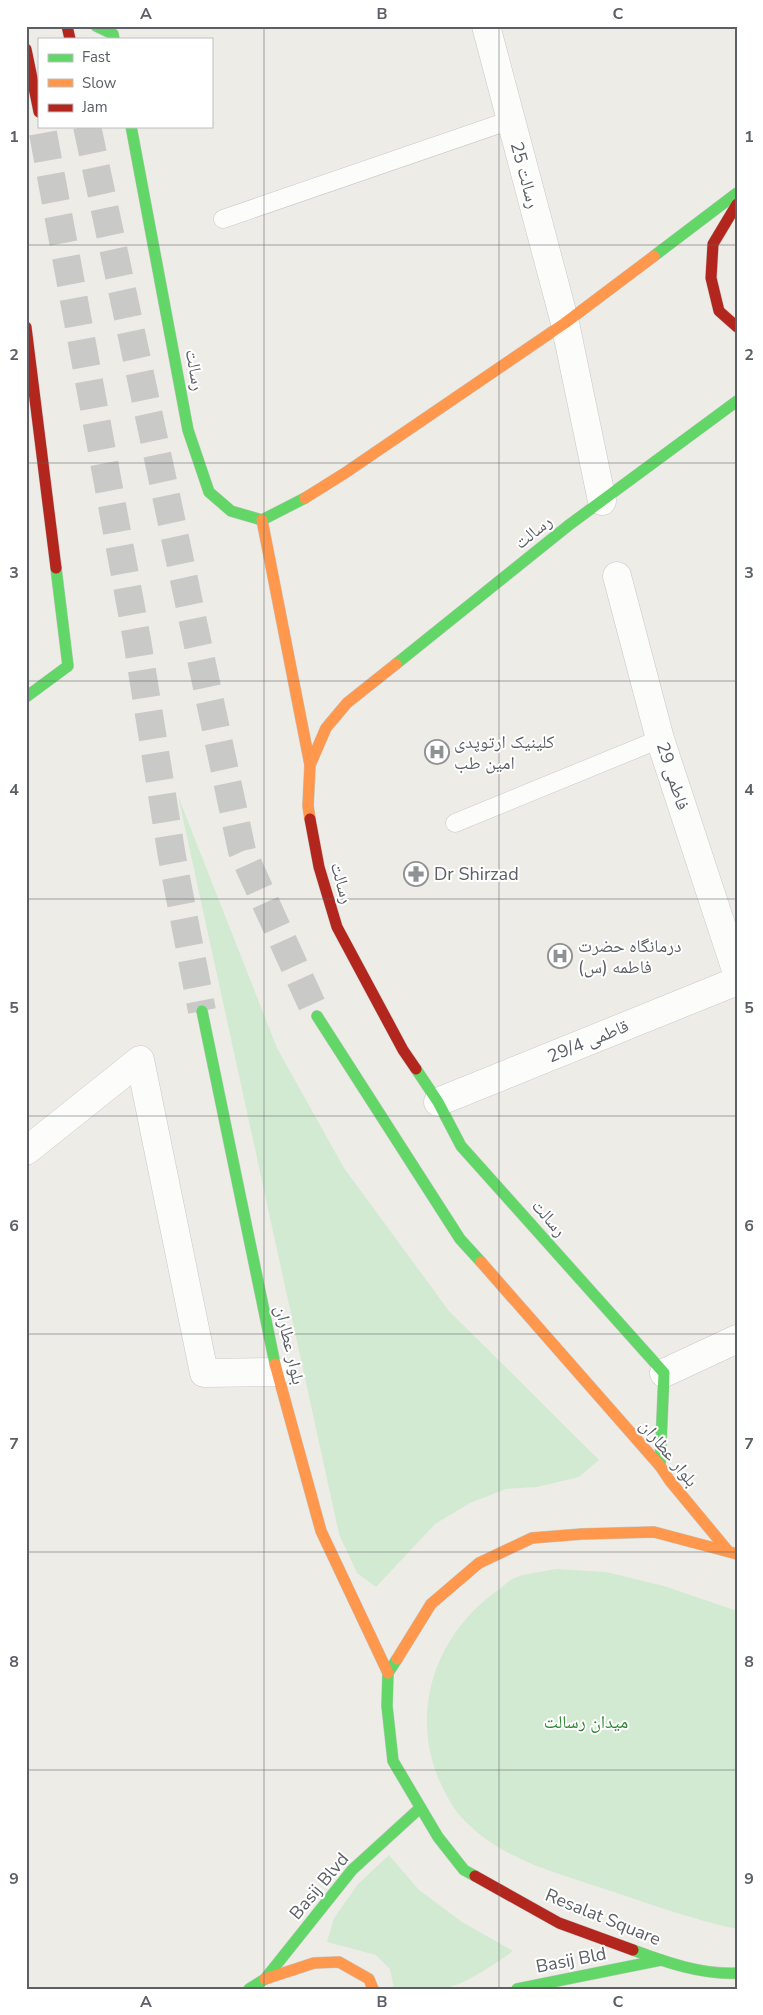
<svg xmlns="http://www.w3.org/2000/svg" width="763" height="2015" viewBox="0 0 763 2015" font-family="'Nunito Sans','Noto Naskh Arabic',sans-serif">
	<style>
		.green { fill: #d3ead2 }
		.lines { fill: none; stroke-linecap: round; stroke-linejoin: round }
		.primary-tunnel { stroke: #c9c9c7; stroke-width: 28; stroke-dasharray: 28 14; stroke-linecap: butt }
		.lane-casing { stroke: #c9c9c8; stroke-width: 19 }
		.street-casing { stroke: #c9c9c8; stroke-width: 29 }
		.fast-casing { stroke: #c9cac9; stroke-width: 12 }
		.slow-casing { stroke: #c9cac9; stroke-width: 12 }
		.jam-casing { stroke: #c9cac9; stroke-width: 12 }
		.lane { stroke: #fcfcfb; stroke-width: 18 }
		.street { stroke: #fcfcfb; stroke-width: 28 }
		.fast { stroke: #63d668; stroke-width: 11 }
		.slow { stroke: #ff974d; stroke-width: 11 }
		.jam { stroke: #b3261e; stroke-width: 11 }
		.grid { fill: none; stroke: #5c6066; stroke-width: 1; stroke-opacity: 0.55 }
		.labels { text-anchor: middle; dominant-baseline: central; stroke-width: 4; stroke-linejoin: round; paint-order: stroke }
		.street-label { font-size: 18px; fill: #5c6066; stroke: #fff }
		.poi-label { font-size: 18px; fill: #5c6066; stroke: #fff; text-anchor: start }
		.park-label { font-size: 18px; fill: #2d8434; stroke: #fff }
		.neatline { fill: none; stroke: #5c6066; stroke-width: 2 }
		.grid-label { font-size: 16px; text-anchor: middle; font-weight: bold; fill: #5c6066 }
	</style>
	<rect width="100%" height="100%" fill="#edece7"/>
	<g class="green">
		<path d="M 178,796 L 277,1048 L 344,1168 L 449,1311 L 599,1460 L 579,1477 L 537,1487 L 506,1489 L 470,1503 L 435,1524 L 376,1587 L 357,1573 L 339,1534 Z"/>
		<path d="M 556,1569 L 606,1572 L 664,1586 L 737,1611 L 737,1929 C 695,1920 655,1906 614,1892 C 562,1874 502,1861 463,1819 C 453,1809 445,1793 439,1780 C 410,1711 435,1637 494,1593 C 500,1589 506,1583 512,1579 C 524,1573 542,1572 556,1569 Z"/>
		<path d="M 389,1855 L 418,1889 L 462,1922 L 513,1951 C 497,1963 461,1987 441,1989 C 425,1990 409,1989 394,1989 L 390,1969 L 376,1955 L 327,1942 L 334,1918 L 358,1884 Z"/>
	</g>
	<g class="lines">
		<g class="primary-tunnel">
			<path d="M 87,126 L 242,851 L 317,1016"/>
			<path d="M 43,133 L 137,640 L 172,857 L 202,1011"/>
		</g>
		<defs>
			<g id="lane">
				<path d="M 223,219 L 511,120"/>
				<path d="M 455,823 L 660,739"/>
			</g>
			<g id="street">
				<path d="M 486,26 L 565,323 L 602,501"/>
				<path d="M 617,576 L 660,739 L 737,973"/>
				<path d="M 438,1102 L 737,981"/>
				<path d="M 26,1151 L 140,1060 L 204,1373 L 277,1372"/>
				<path d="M 664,1373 L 737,1339"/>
			</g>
			<g id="fast">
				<path d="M 96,26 L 113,34 L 114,39"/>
				<path d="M 131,126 L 188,430 L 209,492 L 231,511 L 262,520 L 305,498"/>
				<path d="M 654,256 L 737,193"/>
				<path d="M 396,664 L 569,525 L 737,401"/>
				<path d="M 26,697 L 68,666 L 56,568"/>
				<path d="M 202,1011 L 275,1364"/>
				<path d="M 317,1016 L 460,1239 L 481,1262"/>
				<path d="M 416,1069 L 438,1102 L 461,1146 L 664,1373 L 660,1466"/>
				<path d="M 397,1659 L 388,1673 L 387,1706 L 393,1761 L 438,1837 L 464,1870 L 475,1876"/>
				<path d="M 633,1950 C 665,1962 702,1975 737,1973"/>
				<path d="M 249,1989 L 265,1979 L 352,1870 L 420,1808"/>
				<path d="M 517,1989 L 661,1960"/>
			</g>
			<g id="slow">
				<path d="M 305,498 L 345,473 L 565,323 L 654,256"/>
				<path d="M 262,520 L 310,765"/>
				<path d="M 310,819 L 308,806 L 310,765 L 326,728 L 347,703 L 396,664"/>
				<path d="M 481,1262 L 660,1466 L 670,1481 L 728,1551"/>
				<path d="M 275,1364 L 321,1531 L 388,1673"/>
				<path d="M 397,1659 L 431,1604 L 479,1563 L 532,1538 L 582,1534 L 654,1532 L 737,1554"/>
				<path d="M 265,1979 L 314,1963 L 339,1962 L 369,1979 L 373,1989"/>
			</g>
			<g id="jam">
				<path d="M 67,26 L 70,39"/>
				<path d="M 26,49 L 39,112"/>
				<path d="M 737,204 L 713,244 L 711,278 L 719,311 L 737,327"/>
				<path d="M 26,327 L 56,568"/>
				<path d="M 310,819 L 319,867 L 337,927 L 403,1050 L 416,1069"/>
				<path d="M 475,1876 L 559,1923 L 633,1950"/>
			</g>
		</defs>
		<use href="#lane" class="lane-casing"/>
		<use href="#street" class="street-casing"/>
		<use href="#fast" class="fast-casing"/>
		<use href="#slow" class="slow-casing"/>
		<use href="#jam" class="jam-casing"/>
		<use href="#lane" class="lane"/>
		<use href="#street" class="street"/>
		<use href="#fast" class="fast"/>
		<use href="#slow" class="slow"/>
		<use href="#jam" class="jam"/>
	</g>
	<path class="grid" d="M 264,26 L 264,1989M 499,26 L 499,1989M 26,245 L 737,245M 26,463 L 737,463M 26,681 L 737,681M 26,899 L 737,899M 26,1116 L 737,1116M 26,1334 L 737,1334M 26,1552 L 737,1552M 26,1770 L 737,1770"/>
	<defs>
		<symbol id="hospital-ring" viewBox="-11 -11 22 22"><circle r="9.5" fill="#fff" stroke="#8f9193" stroke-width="1.5"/><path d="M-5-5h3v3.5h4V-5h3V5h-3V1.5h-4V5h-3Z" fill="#8f9193"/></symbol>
		<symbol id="pharmacy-ring" viewBox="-11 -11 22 22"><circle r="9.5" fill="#fff" stroke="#8f9193" stroke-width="1.5"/><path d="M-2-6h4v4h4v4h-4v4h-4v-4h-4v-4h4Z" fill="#8f9193"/></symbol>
	</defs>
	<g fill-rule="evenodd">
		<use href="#hospital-ring" x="423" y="738" width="28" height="28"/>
		<use href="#pharmacy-ring" x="402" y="860" width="28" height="28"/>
		<use href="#hospital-ring" x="546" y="942" width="28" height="28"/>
	</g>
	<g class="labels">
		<g class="street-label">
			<text transform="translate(525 175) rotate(75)">رسالت 25</text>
			<text transform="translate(195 370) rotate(80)">رسالت</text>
			<text transform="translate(533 532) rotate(-39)">رسالت</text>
			<text transform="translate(673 776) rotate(72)">فاطمی 29</text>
			<text transform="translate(342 883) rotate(74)">رسالت</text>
			<text transform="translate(588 1041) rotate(-22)">قاطمی 29/4</text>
			<text transform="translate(549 1218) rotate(49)">رسالت</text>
			<text transform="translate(290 1345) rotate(77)">بلوار عطاران</text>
			<text transform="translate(669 1453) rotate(51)">بلوار عطاران</text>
			<text transform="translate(319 1886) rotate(-50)">Basij Blvd</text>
			<text transform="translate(603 1917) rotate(22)">Resalat Square</text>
			<text transform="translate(571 1960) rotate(-11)">Basij Bld</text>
		</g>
		<g class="poi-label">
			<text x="454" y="742">کلینیک ارتوپدی<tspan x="454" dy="21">امین طب</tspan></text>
			<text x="434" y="874">Dr Shirzad</text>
			<text x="578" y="946">درمانگاه حضرت<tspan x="578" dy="21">فاطمه (س)</tspan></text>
		</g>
		<g class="park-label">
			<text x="586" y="1722">میدان رسالت</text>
		</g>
	</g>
	<rect width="763" height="2015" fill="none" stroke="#ffffff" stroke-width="55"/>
	<rect x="38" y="38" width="175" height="90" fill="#ffffff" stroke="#bebfc2"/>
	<rect x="48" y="54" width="25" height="8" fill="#63d668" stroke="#bebfc2"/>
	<text x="82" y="62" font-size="15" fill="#5c6066">Fast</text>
	<rect x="48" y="79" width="25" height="8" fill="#ff974d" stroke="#bebfc2"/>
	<text x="82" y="88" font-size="15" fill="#5c6066">Slow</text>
	<rect x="48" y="104" width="25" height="8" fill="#b3261e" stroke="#bebfc2"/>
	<text x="82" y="112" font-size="15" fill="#5c6066">Jam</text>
	<rect x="28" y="28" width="708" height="1960" class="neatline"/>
	<g class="grid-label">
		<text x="146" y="19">A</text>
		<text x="382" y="19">B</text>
		<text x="618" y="19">C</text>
		<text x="14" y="142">1</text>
		<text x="749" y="142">1</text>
		<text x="14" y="360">2</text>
		<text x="749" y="360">2</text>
		<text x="14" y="578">3</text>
		<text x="749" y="578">3</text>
		<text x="14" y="795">4</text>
		<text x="749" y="795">4</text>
		<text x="14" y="1013">5</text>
		<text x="749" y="1013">5</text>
		<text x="14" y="1231">6</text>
		<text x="749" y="1231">6</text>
		<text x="14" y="1449">7</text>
		<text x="749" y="1449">7</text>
		<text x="14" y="1667">8</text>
		<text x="749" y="1667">8</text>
		<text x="14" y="1884">9</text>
		<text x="749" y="1884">9</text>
		<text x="146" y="2007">A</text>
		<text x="382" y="2007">B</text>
		<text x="618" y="2007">C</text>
	</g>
</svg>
